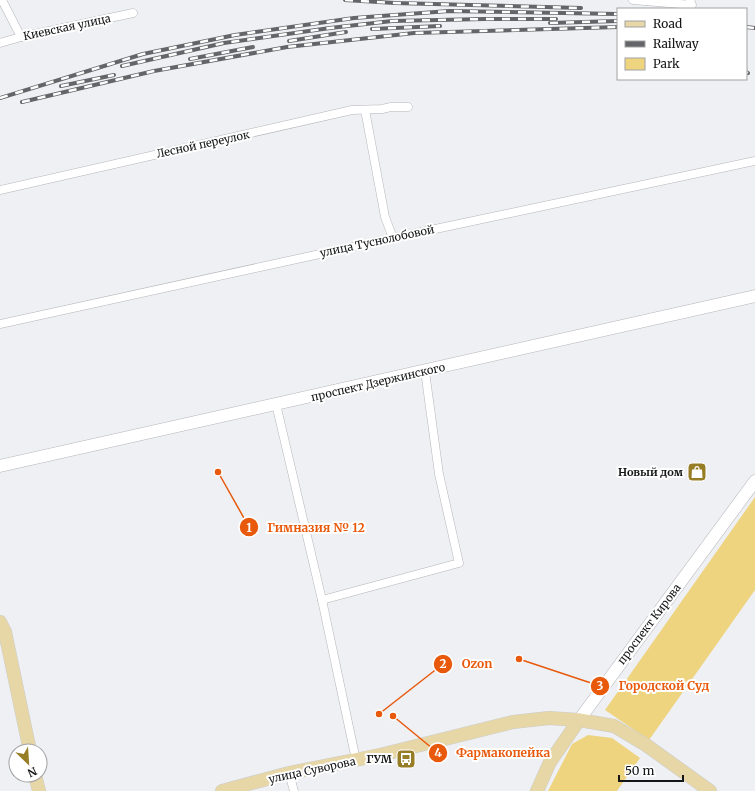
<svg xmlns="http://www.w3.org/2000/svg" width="755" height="791" viewBox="0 0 755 791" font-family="Merriweather,serif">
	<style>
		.green { fill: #efd480 }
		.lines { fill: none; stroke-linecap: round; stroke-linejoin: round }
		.street-casing { stroke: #b4b5b9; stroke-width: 9 }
		.secondary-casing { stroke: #b4b5b9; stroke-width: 13 }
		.primary-casing { stroke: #cbcccc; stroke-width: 14 }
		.street { stroke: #fff; stroke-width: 8 }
		.secondary { stroke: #fff; stroke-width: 12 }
		.primary { stroke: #e8d7a6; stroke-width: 13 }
		.rail-casing { stroke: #646568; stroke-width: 4 }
		.rail { stroke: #fff; stroke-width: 2.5; stroke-dasharray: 8; stroke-linecap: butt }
		.labels { text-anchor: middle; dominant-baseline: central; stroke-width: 4; stroke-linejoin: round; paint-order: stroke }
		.street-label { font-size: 11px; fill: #141516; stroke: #fff }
		.poi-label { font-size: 11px; font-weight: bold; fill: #141516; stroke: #fff; text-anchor: end }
		.leader { fill: none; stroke: #e8590c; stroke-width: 1.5 }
		.callout-dot { fill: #e8590c; stroke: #fff; stroke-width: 1.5 }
		.mark-label { font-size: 12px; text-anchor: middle; font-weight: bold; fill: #fff }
		.callout-label { font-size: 12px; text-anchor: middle; font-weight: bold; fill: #e8590c; stroke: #fff; stroke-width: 4; stroke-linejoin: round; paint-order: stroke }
	</style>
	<rect width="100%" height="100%" fill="#eef0f4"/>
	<g class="green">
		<path d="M 755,497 L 755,590 L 649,740 L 605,710 Z"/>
		<path d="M 588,735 L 612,738 L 640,758 L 617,791 L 548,791 L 572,744 Z"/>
	</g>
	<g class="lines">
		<defs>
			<g id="street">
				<path d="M 2,0 L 21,37"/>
				<path d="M 633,0 L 692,5 L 690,0"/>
				<path d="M 0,43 L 21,37 L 133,13"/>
				<path d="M 365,110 L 385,217 L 393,238"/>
				<path d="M 0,190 L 352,110 L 382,109 L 391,107 L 408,107"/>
				<path d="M 0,324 L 393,238 L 755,161"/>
				<path d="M 276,404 L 322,600 L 356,760"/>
				<path d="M 322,600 L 459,563 L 439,474 L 425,371"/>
				<path d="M 289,773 L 294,791"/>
			</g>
			<g id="secondary">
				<path d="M 0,466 L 755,296"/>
				<path d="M 579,720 L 755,481"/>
			</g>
			<g id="primary">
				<path d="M 0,622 L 5,632 L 30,751"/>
				<path d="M 35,775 L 39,791"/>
				<path d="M 222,791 L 289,773 L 380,755 L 513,722 L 549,718 L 579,720 L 614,726 L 646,745 L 710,791"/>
				<path d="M 537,791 L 550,762 L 579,720"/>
			</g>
		</defs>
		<use href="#street" class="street-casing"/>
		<use href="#secondary" class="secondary-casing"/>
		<use href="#primary" class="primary-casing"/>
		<use href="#street" class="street"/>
		<use href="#secondary" class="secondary"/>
		<use href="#primary" class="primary"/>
		<defs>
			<g id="rail">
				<path d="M 345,0 L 395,3 L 581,8"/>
				<path d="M 550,23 L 618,21"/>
				<path d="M 746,27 L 755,28"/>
				<path d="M 372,29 L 440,26"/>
				<path d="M 289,41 L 346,32"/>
				<path d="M 190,59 L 253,47"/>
				<path d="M 122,66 L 224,43 L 330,28 L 392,21 L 484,19 L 556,19"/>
				<path d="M 746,72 L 748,73"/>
				<path d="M 61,86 L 114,75"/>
				<path d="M 0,98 L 143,54 L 235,35 L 354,18 L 449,11 L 618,14"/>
				<path d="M 22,102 L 154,71 L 287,47 L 414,33 L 618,27"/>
			</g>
		</defs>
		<use href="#rail" class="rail-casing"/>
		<use href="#rail" class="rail"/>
	</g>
	<defs>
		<symbol id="shop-square" viewBox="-11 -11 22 22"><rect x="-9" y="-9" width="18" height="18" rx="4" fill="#977d25" stroke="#fff"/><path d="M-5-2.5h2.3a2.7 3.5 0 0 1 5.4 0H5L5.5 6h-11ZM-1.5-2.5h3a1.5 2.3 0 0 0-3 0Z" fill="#fff"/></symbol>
		<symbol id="bus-square" viewBox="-11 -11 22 22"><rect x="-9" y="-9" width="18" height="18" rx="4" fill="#977d25" stroke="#fff"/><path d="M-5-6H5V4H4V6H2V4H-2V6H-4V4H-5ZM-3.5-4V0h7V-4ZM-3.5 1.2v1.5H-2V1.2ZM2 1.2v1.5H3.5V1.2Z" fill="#fff"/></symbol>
	</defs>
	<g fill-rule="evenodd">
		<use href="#shop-square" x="686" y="461" width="22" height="22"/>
		<use href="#bus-square" x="395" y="748" width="22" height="22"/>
	</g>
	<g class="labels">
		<g class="street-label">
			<text transform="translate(67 27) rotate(-12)">Киевская улица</text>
			<text transform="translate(203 144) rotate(-12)">Лесной переулок</text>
			<text transform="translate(377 241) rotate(-12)">улица Туснолобовой</text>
			<text transform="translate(378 382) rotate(-13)">проспект Дзержинского</text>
			<text transform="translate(649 624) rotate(-53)">проспект Кирова</text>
			<text transform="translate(312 770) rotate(-12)">улица Суворова</text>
		</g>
		<g class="poi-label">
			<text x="683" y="472">Новый дом</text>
			<text x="392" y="759">ГУМ</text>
		</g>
	</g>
	<path class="leader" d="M218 472L249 527M379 714L443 664M519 659L600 686M393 716L438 753"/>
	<g class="callout-dot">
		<circle cx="218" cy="472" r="4"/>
		<circle cx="379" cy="714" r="4"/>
		<circle cx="519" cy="659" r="4"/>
		<circle cx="393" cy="716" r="4"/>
		<circle cx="249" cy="527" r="10"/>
		<circle cx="443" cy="664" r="10"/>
		<circle cx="600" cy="686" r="10"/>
		<circle cx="438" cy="753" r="10"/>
	</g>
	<g class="mark-label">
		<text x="249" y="532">1</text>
		<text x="443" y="668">2</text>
		<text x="600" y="690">3</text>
		<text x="438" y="757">4</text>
	</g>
	<g class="callout-label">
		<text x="316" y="532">Гимназия № 12</text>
		<text x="477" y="668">Ozon</text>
		<text x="664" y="690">Городской Суд</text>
		<text x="503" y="757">Фармакопейка</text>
	</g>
	<rect x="617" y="8" width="130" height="72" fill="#ffffff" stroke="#a1a1a2"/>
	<rect x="625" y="21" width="20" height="6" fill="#e8d7a6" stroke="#a1a1a2"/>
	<text x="653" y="28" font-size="12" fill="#141516">Road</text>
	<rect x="625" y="41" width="20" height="6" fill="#646568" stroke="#a1a1a2"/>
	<text x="653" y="48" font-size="12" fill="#141516">Railway</text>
	<rect x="625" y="58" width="20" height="12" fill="#efd480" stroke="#a1a1a2"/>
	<text x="653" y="68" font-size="12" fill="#141516">Park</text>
	<g transform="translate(28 763) rotate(155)"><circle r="19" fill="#ffffff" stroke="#a1a1a2"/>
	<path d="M0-3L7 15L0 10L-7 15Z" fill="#977d25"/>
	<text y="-6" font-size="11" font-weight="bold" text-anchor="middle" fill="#141516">N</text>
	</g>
	<path d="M619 775v6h64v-6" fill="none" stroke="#141516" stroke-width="2"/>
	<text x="625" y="775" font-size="12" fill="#141516" stroke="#ffffff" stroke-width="3" paint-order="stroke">50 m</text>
</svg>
